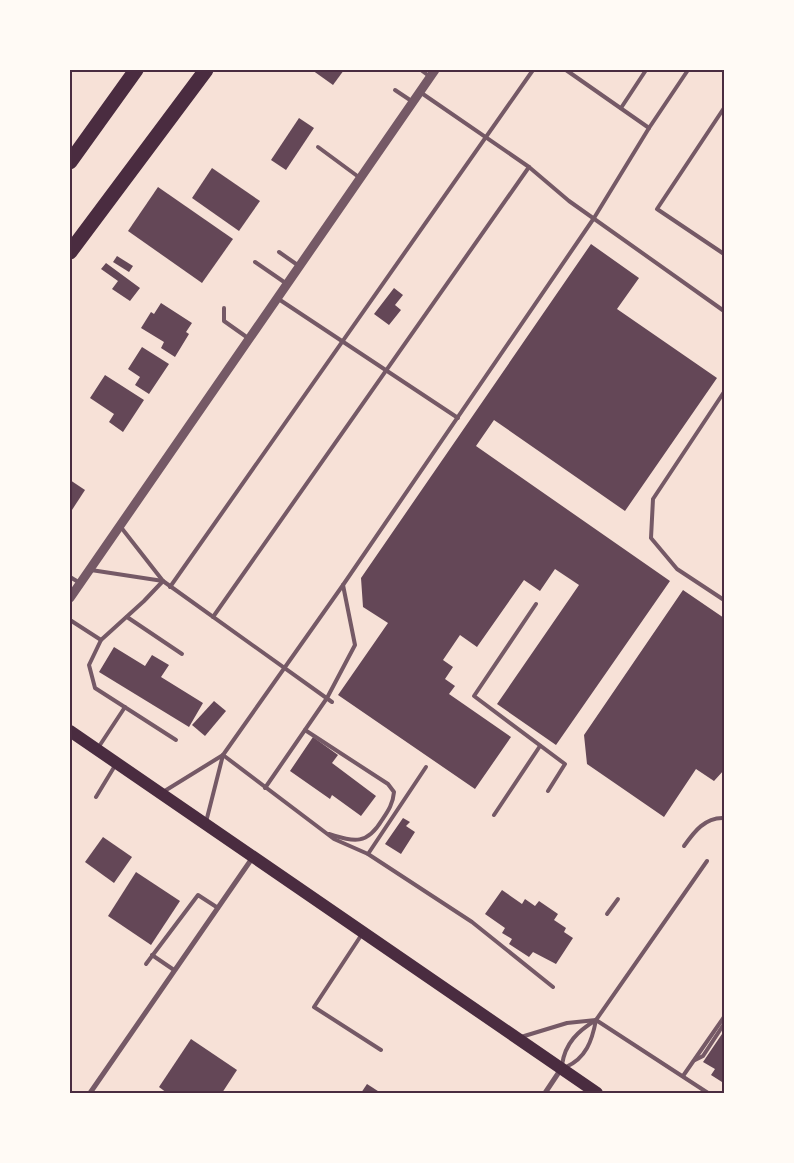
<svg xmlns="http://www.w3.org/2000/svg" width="794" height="1163" viewBox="0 0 794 1163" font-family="'Sofia Sans Condensed',sans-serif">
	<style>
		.building { fill: #644757 }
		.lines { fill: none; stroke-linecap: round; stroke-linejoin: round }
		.service { stroke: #755966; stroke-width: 4 }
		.minor { stroke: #755966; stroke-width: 5 }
		.tertiary { stroke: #755966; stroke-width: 9 }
		.primary { stroke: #4a2c40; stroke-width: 12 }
		.motorway { stroke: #4a2c40; stroke-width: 15 }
		.neatline { fill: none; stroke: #4a2c40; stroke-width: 2 }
	</style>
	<rect width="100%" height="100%" fill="#f7e1d7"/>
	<g class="building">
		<path d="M 312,70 L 344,70 L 333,85 Z"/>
		<path d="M 299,118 L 314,128 L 286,170 L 271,160 Z"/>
		<path d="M 212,168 L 260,201 L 239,231 L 192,198 Z"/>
		<path d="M 158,187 L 233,239 L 202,283 L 128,231 Z"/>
		<path d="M 591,244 L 639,278 L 617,309 L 717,378 L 625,511 L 494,420 L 476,446 L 670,581 L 556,745 L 497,704 L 579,585 L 555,569 L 540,591 L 524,580 L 477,647 L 460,635 L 443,660 L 453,667 L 445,679 L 455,686 L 449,694 L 511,737 L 475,789 L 338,695 L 388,623 L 363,607 L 361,578 Z"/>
		<path d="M 117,256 L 133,266 L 129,272 L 113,262 Z"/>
		<path d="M 106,263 L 140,288 L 130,301 L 112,289 L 118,281 L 101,269 Z"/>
		<path d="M 394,288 L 403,295 L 395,305 L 401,310 L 389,325 L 374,314 Z"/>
		<path d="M 161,303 L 192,323 L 186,332 L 189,334 L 175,357 L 161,348 L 164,342 L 141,328 L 151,312 L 154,314 Z"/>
		<path d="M 142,347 L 169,364 L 149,394 L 135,385 L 140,377 L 128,369 Z"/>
		<path d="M 105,375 L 144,400 L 123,432 L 109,422 L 114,414 L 90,398 Z"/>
		<path d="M 70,480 L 85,490 L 70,513 Z"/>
		<path d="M 683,590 L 724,618 L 724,770 L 714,781 L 696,769 L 664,817 L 587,764 L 584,735 Z"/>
		<path d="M 114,647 L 145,666 L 152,655 L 169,665 L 161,677 L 203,703 L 189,727 L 99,672 Z"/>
		<path d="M 214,701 L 226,711 L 205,736 L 192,725 Z"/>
		<path d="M 313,737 L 338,755 L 332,763 L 376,796 L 361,816 L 332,795 L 330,799 L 290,771 Z"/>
		<path d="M 403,818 L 410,822 L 406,826 L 415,832 L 401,854 L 385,844 Z"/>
		<path d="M 103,837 L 132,857 L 114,883 L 85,862 Z"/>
		<path d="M 136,872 L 180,901 L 151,945 L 108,916 Z"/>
		<path d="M 502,890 L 522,904 L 525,899 L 535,906 L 539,901 L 558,914 L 554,920 L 566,928 L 564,932 L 573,938 L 556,964 L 533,952 L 529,957 L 509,944 L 512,939 L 502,933 L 505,928 L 485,914 Z"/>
		<path d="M 724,1031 L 724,1078 L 722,1082 L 711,1075 L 715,1069 L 703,1062 Z"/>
		<path d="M 191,1039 L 237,1070 L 222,1093 L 167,1093 L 159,1087 Z"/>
		<path d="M 367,1084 L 381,1093 L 361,1093 Z"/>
	</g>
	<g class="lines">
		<g class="service">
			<path d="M 421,70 L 429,76"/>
			<path d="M 566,70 L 649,128"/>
			<path d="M 395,90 L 413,102"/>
			<path d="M 420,92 L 529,167 L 569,201 L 724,311"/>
			<path d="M 621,108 L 646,70"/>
			<path d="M 724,108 L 657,209 L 724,254"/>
			<path d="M 318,147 L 360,178"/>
			<path d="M 279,252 L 299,266"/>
			<path d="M 255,262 L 287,284"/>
			<path d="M 277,298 L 458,418"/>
			<path d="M 224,308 L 224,321 L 248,338"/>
			<path d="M 724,392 L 653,499 L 651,538 L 677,569 L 724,600"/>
			<path d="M 120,526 L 163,581 L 332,702"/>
			<path d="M 91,570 L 163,581"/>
			<path d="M 70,577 L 80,583"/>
			<path d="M 163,581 L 144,601 L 101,640 L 89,665 L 95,688 L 176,740"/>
			<path d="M 170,587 L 533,70"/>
			<path d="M 536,604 L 474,696 L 565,764 L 548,791"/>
			<path d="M 127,617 L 182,654"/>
			<path d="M 213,617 L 529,167"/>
			<path d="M 70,620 L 101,640"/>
			<path d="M 305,730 L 388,784 L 394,792 C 393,804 388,811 382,820 C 367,845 355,842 329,834"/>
			<path d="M 98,748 L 125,707"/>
			<path d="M 223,755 L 334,839 L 368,854 L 472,922 L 553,987"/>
			<path d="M 265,788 L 327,698 L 355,645 L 343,585"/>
			<path d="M 163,792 L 223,755"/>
			<path d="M 96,797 L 116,764"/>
			<path d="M 494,815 L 540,746"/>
			<path d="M 206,822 L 223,755 L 343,585 L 594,218 L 649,128 L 688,70"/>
			<path d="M 684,846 C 694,832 705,817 724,818"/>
			<path d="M 368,854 L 426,767"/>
			<path d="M 607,914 L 618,899"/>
			<path d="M 362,934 L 314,1007 L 381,1050"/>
			<path d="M 152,955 L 174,970"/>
			<path d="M 146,964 L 198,895 L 218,908"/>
			<path d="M 521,1037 L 567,1023 L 596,1020 L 708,1093"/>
			<path d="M 695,1060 L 703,1056 L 724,1024"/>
			<path d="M 562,1065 C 565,1043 578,1031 596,1020 L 707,861"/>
			<path d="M 566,1067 C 586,1058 592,1041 596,1020"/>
			<path d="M 683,1076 L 724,1017"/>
		</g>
		<g class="minor">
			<path d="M 90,1093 L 253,857"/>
			<path d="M 545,1093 L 561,1069"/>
		</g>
		<path class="tertiary" d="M 70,598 L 435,70"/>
		<path class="primary" d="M 70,731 L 597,1093"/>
		<g class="motorway">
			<path d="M 70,162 L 136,70"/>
			<path d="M 70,252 L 206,70"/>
		</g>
	</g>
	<rect width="794" height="1163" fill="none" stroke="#fffaf5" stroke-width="142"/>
	<rect x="71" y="71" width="652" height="1021" class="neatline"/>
</svg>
